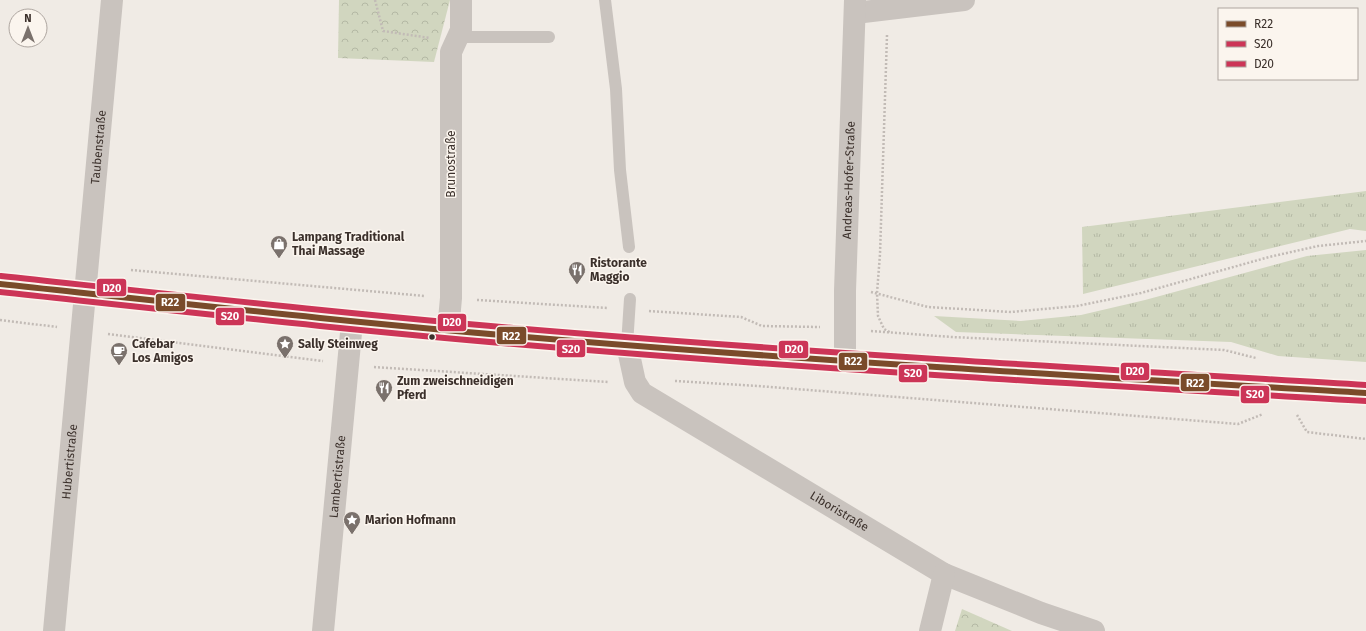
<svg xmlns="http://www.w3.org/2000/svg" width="1366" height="631" viewBox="0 0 1366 631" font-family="'Fira Sans',sans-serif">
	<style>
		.grass { fill: url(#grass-tufts) }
		.park { fill: url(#park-crowns) }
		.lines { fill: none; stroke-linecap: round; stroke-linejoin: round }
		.path { stroke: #c2bbb6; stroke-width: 2.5; stroke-dasharray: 2 2; stroke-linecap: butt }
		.lane { stroke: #c9c3be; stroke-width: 12 }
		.street { stroke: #c9c3be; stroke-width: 22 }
		.secondary { stroke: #bab3ae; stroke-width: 22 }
		.bus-1-casing { stroke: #fbf5ee; stroke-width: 9 }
		.bus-2-casing { stroke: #fbf5ee; stroke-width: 9 }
		.bus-3-casing { stroke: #fbf5ee; stroke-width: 9 }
		.bus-1 { stroke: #7a4b2a; stroke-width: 6 }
		.bus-2 { stroke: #cc3557; stroke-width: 6 }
		.bus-3 { stroke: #cc3557; stroke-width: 6 }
		.bus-dot { fill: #3b302b; stroke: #fbf5ee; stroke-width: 1.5 }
		.labels { text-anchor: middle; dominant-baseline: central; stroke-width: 3; stroke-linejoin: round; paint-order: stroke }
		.street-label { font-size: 12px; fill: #3b302b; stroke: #fbf5ee }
		.poi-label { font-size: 12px; font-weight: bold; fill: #3b302b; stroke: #fbf5ee; text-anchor: start }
		.line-badge { stroke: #fbf5ee; stroke-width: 1.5 }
		.badge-label { font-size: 11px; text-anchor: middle; font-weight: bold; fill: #fff }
	</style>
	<defs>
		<pattern id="grass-tufts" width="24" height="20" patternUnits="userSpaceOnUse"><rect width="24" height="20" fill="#d1d6bf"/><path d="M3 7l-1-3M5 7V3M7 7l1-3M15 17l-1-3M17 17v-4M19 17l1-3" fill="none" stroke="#b4b8a4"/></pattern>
		<pattern id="park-crowns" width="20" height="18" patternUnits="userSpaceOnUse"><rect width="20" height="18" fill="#d1d6bf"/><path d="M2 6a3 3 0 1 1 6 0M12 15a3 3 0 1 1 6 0" fill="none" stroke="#b4b8a4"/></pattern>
	</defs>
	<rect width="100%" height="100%" fill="#f0ebe5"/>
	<g class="grass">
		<path d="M 1366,191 L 1366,231 L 1350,229 L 1083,294 L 1082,227 Z"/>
		<path d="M 1366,250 L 1366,362 L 1278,356 L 1231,342 L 956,332 L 934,316 L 1021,321 L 1081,315 L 1145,300 L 1307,256 Z"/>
	</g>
	<g class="park">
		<path d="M 339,0 L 450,0 L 434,62 L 338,58 Z"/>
		<path d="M 962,609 L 1012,631 L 955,631 Z"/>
	</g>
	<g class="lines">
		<g class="path">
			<path d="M 375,0 L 383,31 L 430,38"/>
			<path d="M 887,35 L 880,254 L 877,293 L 878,316 L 884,329 L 891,333"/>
			<path d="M 131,270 L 425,296"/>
			<path d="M 871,292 L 928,307 L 1011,312 L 1077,306 L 1141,293 L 1269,257 L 1318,246 L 1366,241"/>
			<path d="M 477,300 L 608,308"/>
			<path d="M 649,311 L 741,317 L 762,326 L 820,327"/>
			<path d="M 0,320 L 57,327"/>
			<path d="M 871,331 L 952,337 L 1224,350 L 1256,358"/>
			<path d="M 108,334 L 323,361"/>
			<path d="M 374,367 L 608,382"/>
			<path d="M 675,381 L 758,386 L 1238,424 L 1263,414"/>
			<path d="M 1297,415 L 1307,432 L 1366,439"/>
		</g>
		<g class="lane">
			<path d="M 605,0 L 616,89 L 620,170 L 629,247"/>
			<path d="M 458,37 L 549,37"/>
			<path d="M 627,345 L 630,299"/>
		</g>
		<g class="street">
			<path d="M 855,13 L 964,0"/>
			<path d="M 448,331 L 451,298 L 451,52 L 461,30 L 461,0"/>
			<path id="s1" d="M 627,345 L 635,382 L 642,393 L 944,574 L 1041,613 L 1094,631"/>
			<path id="s2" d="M 845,360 L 845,291 L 855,0"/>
			<path id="s3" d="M 54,631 L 112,0"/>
			<path id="s4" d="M 323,631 L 352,322"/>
			<path d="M 930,631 L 944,574"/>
		</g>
		<path class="secondary" d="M 0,284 L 352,322 L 560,340 L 806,359 L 1366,393"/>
		<defs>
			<path id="bus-1" d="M 0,284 C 187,304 374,325 562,340 C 830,362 1098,377 1366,393"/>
			<path id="bus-2" d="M 0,292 C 187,312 374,333 562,348 C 829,370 1097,385 1366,401"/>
			<path id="bus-3" d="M 1,276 C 188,296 375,317 562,332 C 830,354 1098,369 1366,385"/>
		</defs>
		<use href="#bus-1" class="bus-1-casing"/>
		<use href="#bus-2" class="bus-2-casing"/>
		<use href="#bus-3" class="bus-3-casing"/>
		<use href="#bus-1" class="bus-1"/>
		<use href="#bus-2" class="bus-2"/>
		<use href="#bus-3" class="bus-3"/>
	</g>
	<defs>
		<symbol id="shop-pin" viewBox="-11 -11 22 30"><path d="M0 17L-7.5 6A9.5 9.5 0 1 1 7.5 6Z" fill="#7a716c" stroke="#fbf5ee"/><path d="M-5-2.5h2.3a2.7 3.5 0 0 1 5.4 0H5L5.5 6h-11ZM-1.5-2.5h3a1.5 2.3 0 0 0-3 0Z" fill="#fff"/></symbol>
		<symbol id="restaurant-pin" viewBox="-11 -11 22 30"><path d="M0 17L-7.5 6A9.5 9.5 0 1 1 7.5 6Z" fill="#7a716c" stroke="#fbf5ee"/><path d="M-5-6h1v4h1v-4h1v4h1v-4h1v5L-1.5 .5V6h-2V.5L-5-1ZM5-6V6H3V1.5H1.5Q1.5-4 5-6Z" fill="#fff"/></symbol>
		<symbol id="sight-pin" viewBox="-11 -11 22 30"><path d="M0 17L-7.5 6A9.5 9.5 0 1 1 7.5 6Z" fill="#7a716c" stroke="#fbf5ee"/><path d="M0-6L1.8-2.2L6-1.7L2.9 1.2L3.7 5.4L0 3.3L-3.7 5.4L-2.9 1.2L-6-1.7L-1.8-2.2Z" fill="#fff"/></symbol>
		<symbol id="cafe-pin" viewBox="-11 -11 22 30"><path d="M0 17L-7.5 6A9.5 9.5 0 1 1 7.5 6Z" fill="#7a716c" stroke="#fbf5ee"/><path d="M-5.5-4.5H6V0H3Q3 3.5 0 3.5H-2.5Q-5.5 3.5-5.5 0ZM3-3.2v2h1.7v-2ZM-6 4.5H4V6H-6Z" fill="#fff"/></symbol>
	</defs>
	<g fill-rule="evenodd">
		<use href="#shop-pin" x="269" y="234" width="20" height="27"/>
		<use href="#restaurant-pin" x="567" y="260" width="20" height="27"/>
		<use href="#sight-pin" x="275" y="334" width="20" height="27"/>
		<use href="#cafe-pin" x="109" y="341" width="20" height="27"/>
		<use href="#restaurant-pin" x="374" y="378" width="20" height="27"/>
		<use href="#sight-pin" x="342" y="510" width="20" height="27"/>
	</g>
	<circle class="bus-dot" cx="432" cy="337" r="3.5"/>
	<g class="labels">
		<g class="street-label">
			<text stroke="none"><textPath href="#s3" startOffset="486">Taubenstraße</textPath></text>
			<text transform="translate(451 164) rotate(-90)">Brunostraße</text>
			<text stroke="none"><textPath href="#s2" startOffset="180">Andreas-Hofer-Straße</textPath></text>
			<text stroke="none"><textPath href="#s3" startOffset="170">Hubertistraße</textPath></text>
			<text stroke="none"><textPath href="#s4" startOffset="155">Lambertistraße</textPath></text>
			<text stroke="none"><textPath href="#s1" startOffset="281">Liboristraße</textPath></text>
		</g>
		<g class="poi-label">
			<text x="292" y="237">Lampang Traditional<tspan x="292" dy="14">Thai Massage</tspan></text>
			<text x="590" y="263">Ristorante<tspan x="590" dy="14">Maggio</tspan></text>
			<text x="132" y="344">Cafebar<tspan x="132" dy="14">Los Amigos</tspan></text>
			<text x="298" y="344">Sally Steinweg</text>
			<text x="397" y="381">Zum zweischneidigen<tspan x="397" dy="14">Pferd</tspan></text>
			<text x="365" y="520">Marion Hofmann</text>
		</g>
	</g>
	<g class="line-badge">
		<rect x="96" y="278" width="31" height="19" rx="4" fill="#cc3557"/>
		<rect x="155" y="293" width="31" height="19" rx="4" fill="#7a4b2a"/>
		<rect x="215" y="307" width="30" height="19" rx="4" fill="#cc3557"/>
		<rect x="437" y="313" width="30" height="19" rx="4" fill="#cc3557"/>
		<rect x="496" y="326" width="31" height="19" rx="4" fill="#7a4b2a"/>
		<rect x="556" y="339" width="30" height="19" rx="4" fill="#cc3557"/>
		<rect x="778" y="340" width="31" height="19" rx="4" fill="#cc3557"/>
		<rect x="838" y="352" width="30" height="19" rx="4" fill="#7a4b2a"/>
		<rect x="1120" y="362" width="30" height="19" rx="4" fill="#cc3557"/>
		<rect x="898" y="364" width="30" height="19" rx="4" fill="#cc3557"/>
		<rect x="1180" y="373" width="30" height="19" rx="4" fill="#7a4b2a"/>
		<rect x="1240" y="385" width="30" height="19" rx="4" fill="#cc3557"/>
	</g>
	<g class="badge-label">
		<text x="112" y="292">D20</text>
		<text x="170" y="306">R22</text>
		<text x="230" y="320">S20</text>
		<text x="452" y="326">D20</text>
		<text x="511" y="340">R22</text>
		<text x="571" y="353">S20</text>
		<text x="794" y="353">D20</text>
		<text x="853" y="365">R22</text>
		<text x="1135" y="375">D20</text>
		<text x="913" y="377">S20</text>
		<text x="1195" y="387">R22</text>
		<text x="1255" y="398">S20</text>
	</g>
	<rect x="1218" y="8" width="140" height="72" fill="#fbf5ee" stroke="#aea6a0"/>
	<rect x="1226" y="21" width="20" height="6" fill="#7a4b2a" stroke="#aea6a0"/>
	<text x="1254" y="28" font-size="12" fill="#3b302b">R22</text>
	<rect x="1226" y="41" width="20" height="6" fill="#cc3557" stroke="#aea6a0"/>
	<text x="1254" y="48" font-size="12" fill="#3b302b">S20</text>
	<rect x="1226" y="61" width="20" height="6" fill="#cc3557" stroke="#aea6a0"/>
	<text x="1254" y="68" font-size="12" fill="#3b302b">D20</text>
	<g transform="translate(28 28)"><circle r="19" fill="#fbf5ee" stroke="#aea6a0"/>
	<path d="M0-3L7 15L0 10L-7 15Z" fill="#7a716c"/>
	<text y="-6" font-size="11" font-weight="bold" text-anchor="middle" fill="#3b302b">N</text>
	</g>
</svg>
